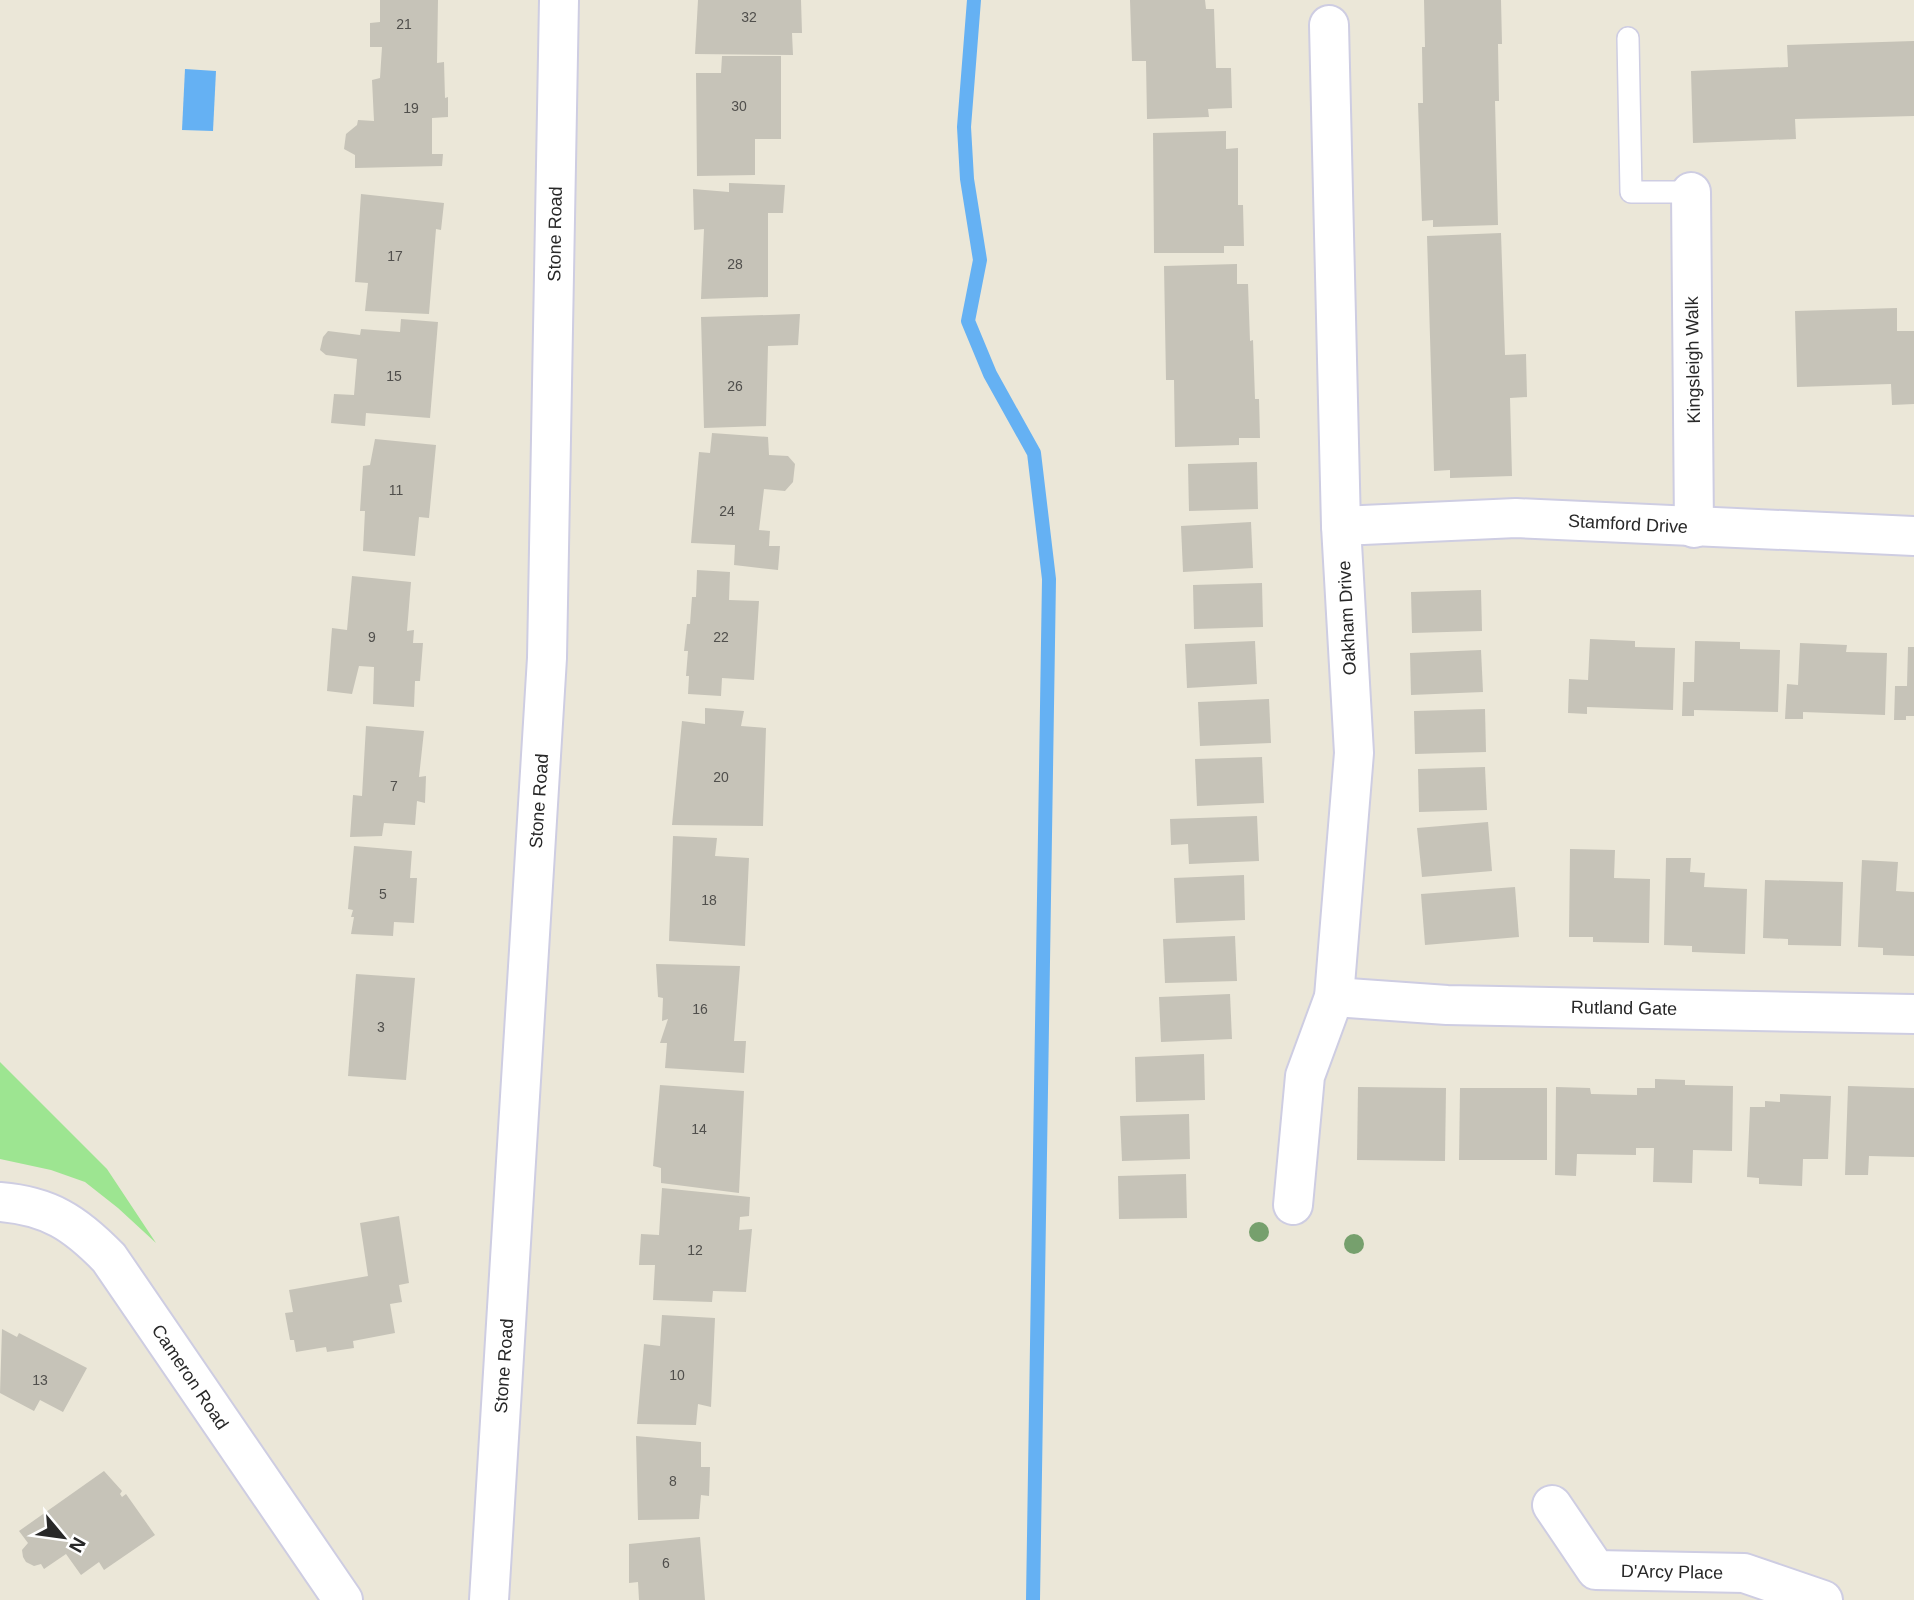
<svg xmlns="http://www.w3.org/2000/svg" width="1914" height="1600" viewBox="0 0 1914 1600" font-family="Arial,sans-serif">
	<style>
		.green { fill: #9de591 }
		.water { fill: #65b1f3 }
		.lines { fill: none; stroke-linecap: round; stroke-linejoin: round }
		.stream { stroke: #65b1f3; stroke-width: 14 }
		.building { fill: #c6c3b8 }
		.service-casing { stroke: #cecde2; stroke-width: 24 }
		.minor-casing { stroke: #cecde2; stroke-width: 42 }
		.service { stroke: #fff; stroke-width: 21 }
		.minor { stroke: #fff; stroke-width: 38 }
		.tree { fill: #76a06d }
		.labels { text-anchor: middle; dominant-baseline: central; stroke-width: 5; stroke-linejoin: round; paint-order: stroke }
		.number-label { font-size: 14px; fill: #504f4c }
		.street-label { font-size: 18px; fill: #282828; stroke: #fff }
	</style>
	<rect width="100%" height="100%" fill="#ebe7d8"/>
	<path class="green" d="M 0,1062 L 107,1169 L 156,1243 L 118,1208 L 85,1182 L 51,1170 L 0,1159 Z"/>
	<path class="water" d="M 185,69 L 216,71 L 213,131 L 182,130 Z"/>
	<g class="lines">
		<path class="stream" d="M 974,0 L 964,127 L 967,179 L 980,260 L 968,321 L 990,374 L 1034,453 L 1049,579 L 1033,1600"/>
	</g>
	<g class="building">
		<path d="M 380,0 L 438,0 L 437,63 L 444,62 L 445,98 L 448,97 L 448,117 L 432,118 L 432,154 L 443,154 L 442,166 L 355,168 L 355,155 L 344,149 L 346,134 L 357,125 L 358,120 L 374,121 L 372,80 L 380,78 L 382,47 L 370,47 L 370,23 L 380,22 Z"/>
		<path d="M 698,0 L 801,0 L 802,33 L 792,33 L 793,55 L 695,54 Z"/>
		<path d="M 1130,0 L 1205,0 L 1206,9 L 1214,9 L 1216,68 L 1231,68 L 1232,108 L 1208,109 L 1209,117 L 1147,119 L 1146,61 L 1132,61 Z"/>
		<path d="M 1424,0 L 1501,0 L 1502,44 L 1498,44 L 1499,101 L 1495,101 L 1498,225 L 1433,227 L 1433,220 L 1422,221 L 1418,103 L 1423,103 L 1422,47 L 1425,47 Z"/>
		<path d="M 1914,41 L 1914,116 L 1795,119 L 1796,139 L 1693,143 L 1691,71 L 1788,67 L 1787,45 Z"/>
		<path d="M 722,56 L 781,56 L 781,139 L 755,139 L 755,175 L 697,176 L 696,73 L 721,73 Z"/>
		<path d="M 1226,131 L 1226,149 L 1238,148 L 1238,205 L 1243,205 L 1244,246 L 1224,246 L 1224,253 L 1154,253 L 1153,133 Z"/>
		<path d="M 729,183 L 785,185 L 783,213 L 768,213 L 768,297 L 701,299 L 704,229 L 694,230 L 693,189 L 729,192 Z"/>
		<path d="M 361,194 L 444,203 L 441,230 L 436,229 L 429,314 L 365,311 L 368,283 L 355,282 Z"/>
		<path d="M 1501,233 L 1505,355 L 1526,354 L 1527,397 L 1510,398 L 1512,476 L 1450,478 L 1450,470 L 1434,471 L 1427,236 Z"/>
		<path d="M 1237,264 L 1237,284 L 1248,284 L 1250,341 L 1253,340 L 1255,399 L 1259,399 L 1260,438 L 1239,438 L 1239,445 L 1175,447 L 1174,380 L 1166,380 L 1164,266 Z"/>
		<path d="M 1897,308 L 1897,331 L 1914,331 L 1914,404 L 1892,405 L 1891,384 L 1797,387 L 1795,311 Z"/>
		<path d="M 800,314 L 798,345 L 768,346 L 766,426 L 704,428 L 701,317 Z"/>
		<path d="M 401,319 L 438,322 L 430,418 L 366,413 L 365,426 L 331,423 L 334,394 L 354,395 L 357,359 L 326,355 L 320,350 L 323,337 L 328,331 L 360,335 L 361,329 L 400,332 Z"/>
		<path d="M 712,433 L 768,437 L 769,455 L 788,456 L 795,464 L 793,482 L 785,491 L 764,489 L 759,530 L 770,531 L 769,546 L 780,546 L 778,570 L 734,565 L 735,545 L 691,543 L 699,452 L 710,453 Z"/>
		<path d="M 375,439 L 436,445 L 429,518 L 419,517 L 415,556 L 363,551 L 365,511 L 360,511 L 363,466 L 370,465 Z"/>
		<path d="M 1257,462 L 1258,509 L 1189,511 L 1188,464 Z"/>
		<path d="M 1251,522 L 1253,568 L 1183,572 L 1181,526 Z"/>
		<path d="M 697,570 L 730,572 L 729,600 L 759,601 L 754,680 L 722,678 L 721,696 L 688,694 L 689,676 L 686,676 L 688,651 L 684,651 L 687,624 L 690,624 L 692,597 L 696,597 Z"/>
		<path d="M 352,576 L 411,582 L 407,631 L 414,630 L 413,643 L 423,643 L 420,681 L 415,681 L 414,707 L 373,704 L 374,667 L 359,666 L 352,694 L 327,691 L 332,628 L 347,630 Z"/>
		<path d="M 1262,583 L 1263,627 L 1194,629 L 1193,585 Z"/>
		<path d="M 1481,590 L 1482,631 L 1412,633 L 1411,592 Z"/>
		<path d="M 1590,639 L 1635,641 L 1635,647 L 1675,648 L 1673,710 L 1587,707 L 1587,714 L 1568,713 L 1569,679 L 1588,680 Z"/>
		<path d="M 1255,641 L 1257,684 L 1187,688 L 1185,644 Z"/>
		<path d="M 1695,641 L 1740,642 L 1740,649 L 1780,650 L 1778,712 L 1694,710 L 1694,716 L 1682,716 L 1683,682 L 1694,682 Z"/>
		<path d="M 1800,643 L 1847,645 L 1846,652 L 1887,653 L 1885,715 L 1803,712 L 1803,719 L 1785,719 L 1787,684 L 1798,685 Z"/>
		<path d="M 1908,647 L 1914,647 L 1914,716 L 1906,716 L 1906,720 L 1894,720 L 1895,686 L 1907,686 Z"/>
		<path d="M 1481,650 L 1483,692 L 1411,695 L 1410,653 Z"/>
		<path d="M 1269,699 L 1271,743 L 1200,746 L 1198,702 Z"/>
		<path d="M 705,708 L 744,711 L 741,726 L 766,728 L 763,826 L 672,825 L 682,721 L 705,724 Z"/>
		<path d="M 1485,709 L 1486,752 L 1415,754 L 1414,711 Z"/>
		<path d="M 366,726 L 424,731 L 419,777 L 426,776 L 425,803 L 417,801 L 415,825 L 384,823 L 382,836 L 350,837 L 353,795 L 362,796 Z"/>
		<path d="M 1262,757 L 1264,803 L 1197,806 L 1195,759 Z"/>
		<path d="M 1485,767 L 1487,810 L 1419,812 L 1418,769 Z"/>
		<path d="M 1257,816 L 1259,861 L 1189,864 L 1188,844 L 1171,845 L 1170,819 Z"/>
		<path d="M 1488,822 L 1492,871 L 1422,877 L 1417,828 Z"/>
		<path d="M 673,836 L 717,838 L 715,856 L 749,858 L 745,946 L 669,941 Z"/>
		<path d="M 354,846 L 412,851 L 410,878 L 417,878 L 414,923 L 394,922 L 393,936 L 351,934 L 354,917 L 351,917 L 353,910 L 348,909 Z"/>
		<path d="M 1570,849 L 1615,850 L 1614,878 L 1650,879 L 1649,943 L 1593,942 L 1593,937 L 1569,937 Z"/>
		<path d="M 1666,858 L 1691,858 L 1690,872 L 1705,873 L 1704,887 L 1747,889 L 1745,954 L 1692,952 L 1692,946 L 1664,945 Z"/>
		<path d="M 1862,860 L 1898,862 L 1896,891 L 1914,892 L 1914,956 L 1883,955 L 1883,948 L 1858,947 Z"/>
		<path d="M 1244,875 L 1245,920 L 1176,923 L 1174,878 Z"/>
		<path d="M 1765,880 L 1843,882 L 1841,946 L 1788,945 L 1788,939 L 1763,938 Z"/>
		<path d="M 1515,887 L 1519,937 L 1425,945 L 1421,894 Z"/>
		<path d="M 1235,936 L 1237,981 L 1165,983 L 1163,939 Z"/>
		<path d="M 656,964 L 740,966 L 734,1041 L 746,1041 L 744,1073 L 665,1068 L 667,1043 L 660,1043 L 668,1019 L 662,1021 L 663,998 L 658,997 Z"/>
		<path d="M 356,974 L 415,978 L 406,1080 L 348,1076 Z"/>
		<path d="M 1230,994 L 1232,1039 L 1161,1042 L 1159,997 Z"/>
		<path d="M 1204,1054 L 1205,1100 L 1136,1102 L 1135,1057 Z"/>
		<path d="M 1655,1079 L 1685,1080 L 1685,1085 L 1733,1086 L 1732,1151 L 1693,1150 L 1692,1183 L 1653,1182 L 1654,1148 L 1636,1148 L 1636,1155 L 1577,1154 L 1576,1176 L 1555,1175 L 1556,1087 L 1590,1088 L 1591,1094 L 1637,1095 L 1637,1088 L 1655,1088 Z"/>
		<path d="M 660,1085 L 744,1091 L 739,1193 L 661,1183 L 661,1168 L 653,1166 Z"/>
		<path d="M 1848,1086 L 1914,1088 L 1914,1157 L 1869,1156 L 1868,1175 L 1845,1175 Z"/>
		<path d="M 1358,1087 L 1446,1088 L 1445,1161 L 1357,1160 Z"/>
		<path d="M 1460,1088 L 1547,1088 L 1547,1160 L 1459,1160 Z"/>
		<path d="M 1780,1094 L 1831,1096 L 1828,1159 L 1803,1159 L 1802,1186 L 1759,1184 L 1759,1178 L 1747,1177 L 1750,1107 L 1765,1107 L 1765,1101 L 1780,1102 Z"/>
		<path d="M 1189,1114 L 1190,1159 L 1122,1161 L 1120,1116 Z"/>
		<path d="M 1186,1174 L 1187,1218 L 1119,1219 L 1118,1176 Z"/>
		<path d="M 662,1188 L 750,1197 L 749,1216 L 740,1217 L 739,1230 L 752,1229 L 746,1292 L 713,1291 L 712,1302 L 653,1300 L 655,1265 L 639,1265 L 641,1234 L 659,1235 Z"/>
		<path d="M 399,1216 L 409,1283 L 399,1285 L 402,1302 L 390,1304 L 395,1333 L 353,1341 L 354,1348 L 327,1352 L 326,1347 L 296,1352 L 294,1340 L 290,1340 L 285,1313 L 293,1312 L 289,1290 L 368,1276 L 360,1223 Z"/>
		<path d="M 662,1315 L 715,1318 L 711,1407 L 698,1404 L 696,1425 L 637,1424 L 644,1344 L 660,1346 Z"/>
		<path d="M 2,1329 L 17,1337 L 19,1333 L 87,1368 L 63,1412 L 40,1400 L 34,1411 L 0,1393 Z"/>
		<path d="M 636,1436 L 701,1442 L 701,1467 L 710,1467 L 709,1496 L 701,1495 L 699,1519 L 638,1520 Z"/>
		<path d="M 104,1471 L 122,1491 L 120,1494 L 122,1497 L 126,1494 L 155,1535 L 104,1570 L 99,1562 L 81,1575 L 66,1554 L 44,1569 L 41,1564 L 34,1566 L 26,1562 L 23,1557 L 22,1550 L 28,1543 L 19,1531 Z"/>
		<path d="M 700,1537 L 705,1600 L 639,1600 L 638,1582 L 629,1583 L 629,1544 Z"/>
	</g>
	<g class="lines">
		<defs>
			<path id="service" d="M 1628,38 L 1631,192 L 1691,192"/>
			<g id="minor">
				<path d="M 1691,192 L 1694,528"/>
				<path d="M 1341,526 L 1516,518 L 1914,536"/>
				<path d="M 1334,997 L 1447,1005 L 1914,1014"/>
				<path d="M 0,1202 C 49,1206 75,1223 109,1258 L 343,1600"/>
				<path d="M 1293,1205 L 1305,1076 L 1334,997 L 1354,753 L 1341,526 L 1329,25"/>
				<path d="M 1552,1505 L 1596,1570 L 1744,1573 L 1823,1600"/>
				<path d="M 489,1600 L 547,658 L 559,0"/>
			</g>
		</defs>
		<use href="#service" class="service-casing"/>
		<use href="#minor" class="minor-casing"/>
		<use href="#service" class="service"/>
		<use href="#minor" class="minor"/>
	</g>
	<g class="tree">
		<circle cx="1259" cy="1232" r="10"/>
		<circle cx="1354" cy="1244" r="10"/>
	</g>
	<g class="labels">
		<g class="number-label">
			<text x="749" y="17">32</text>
			<text x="404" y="24">21</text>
			<text x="739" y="106">30</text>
			<text x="411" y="108">19</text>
			<text x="395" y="256">17</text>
			<text x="735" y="264">28</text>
			<text x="394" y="376">15</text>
			<text x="735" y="386">26</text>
			<text x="396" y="490">11</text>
			<text x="727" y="511">24</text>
			<text x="372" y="637">9</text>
			<text x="721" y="637">22</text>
			<text x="721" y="777">20</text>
			<text x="394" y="786">7</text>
			<text x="383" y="894">5</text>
			<text x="709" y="900">18</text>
			<text x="700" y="1009">16</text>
			<text x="381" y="1027">3</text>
			<text x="699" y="1129">14</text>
			<text x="695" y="1250">12</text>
			<text x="677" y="1375">10</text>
			<text x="40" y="1380">13</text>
			<text x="673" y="1481">8</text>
			<text x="666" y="1563">6</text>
		</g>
		<g class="street-label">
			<text transform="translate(555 234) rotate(-89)">Stone Road</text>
			<text transform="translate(1693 360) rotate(-91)">Kingsleigh Walk</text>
			<text transform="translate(1628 524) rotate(3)">Stamford Drive</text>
			<text transform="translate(1347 618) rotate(-93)">Oakham Drive</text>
			<text transform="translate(539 801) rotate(-86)">Stone Road</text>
			<text transform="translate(1624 1008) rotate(1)">Rutland Gate</text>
			<text transform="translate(504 1366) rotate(-86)">Stone Road</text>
			<text transform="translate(190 1377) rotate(56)">Cameron Road</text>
			<text transform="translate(1672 1572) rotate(1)">D'Arcy Place</text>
		</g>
	</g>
	<g transform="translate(63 1537) rotate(119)" stroke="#ffffff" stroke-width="5" paint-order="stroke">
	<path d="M0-5L12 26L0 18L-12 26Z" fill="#282828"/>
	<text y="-10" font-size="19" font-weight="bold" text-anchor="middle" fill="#282828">N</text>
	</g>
</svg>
